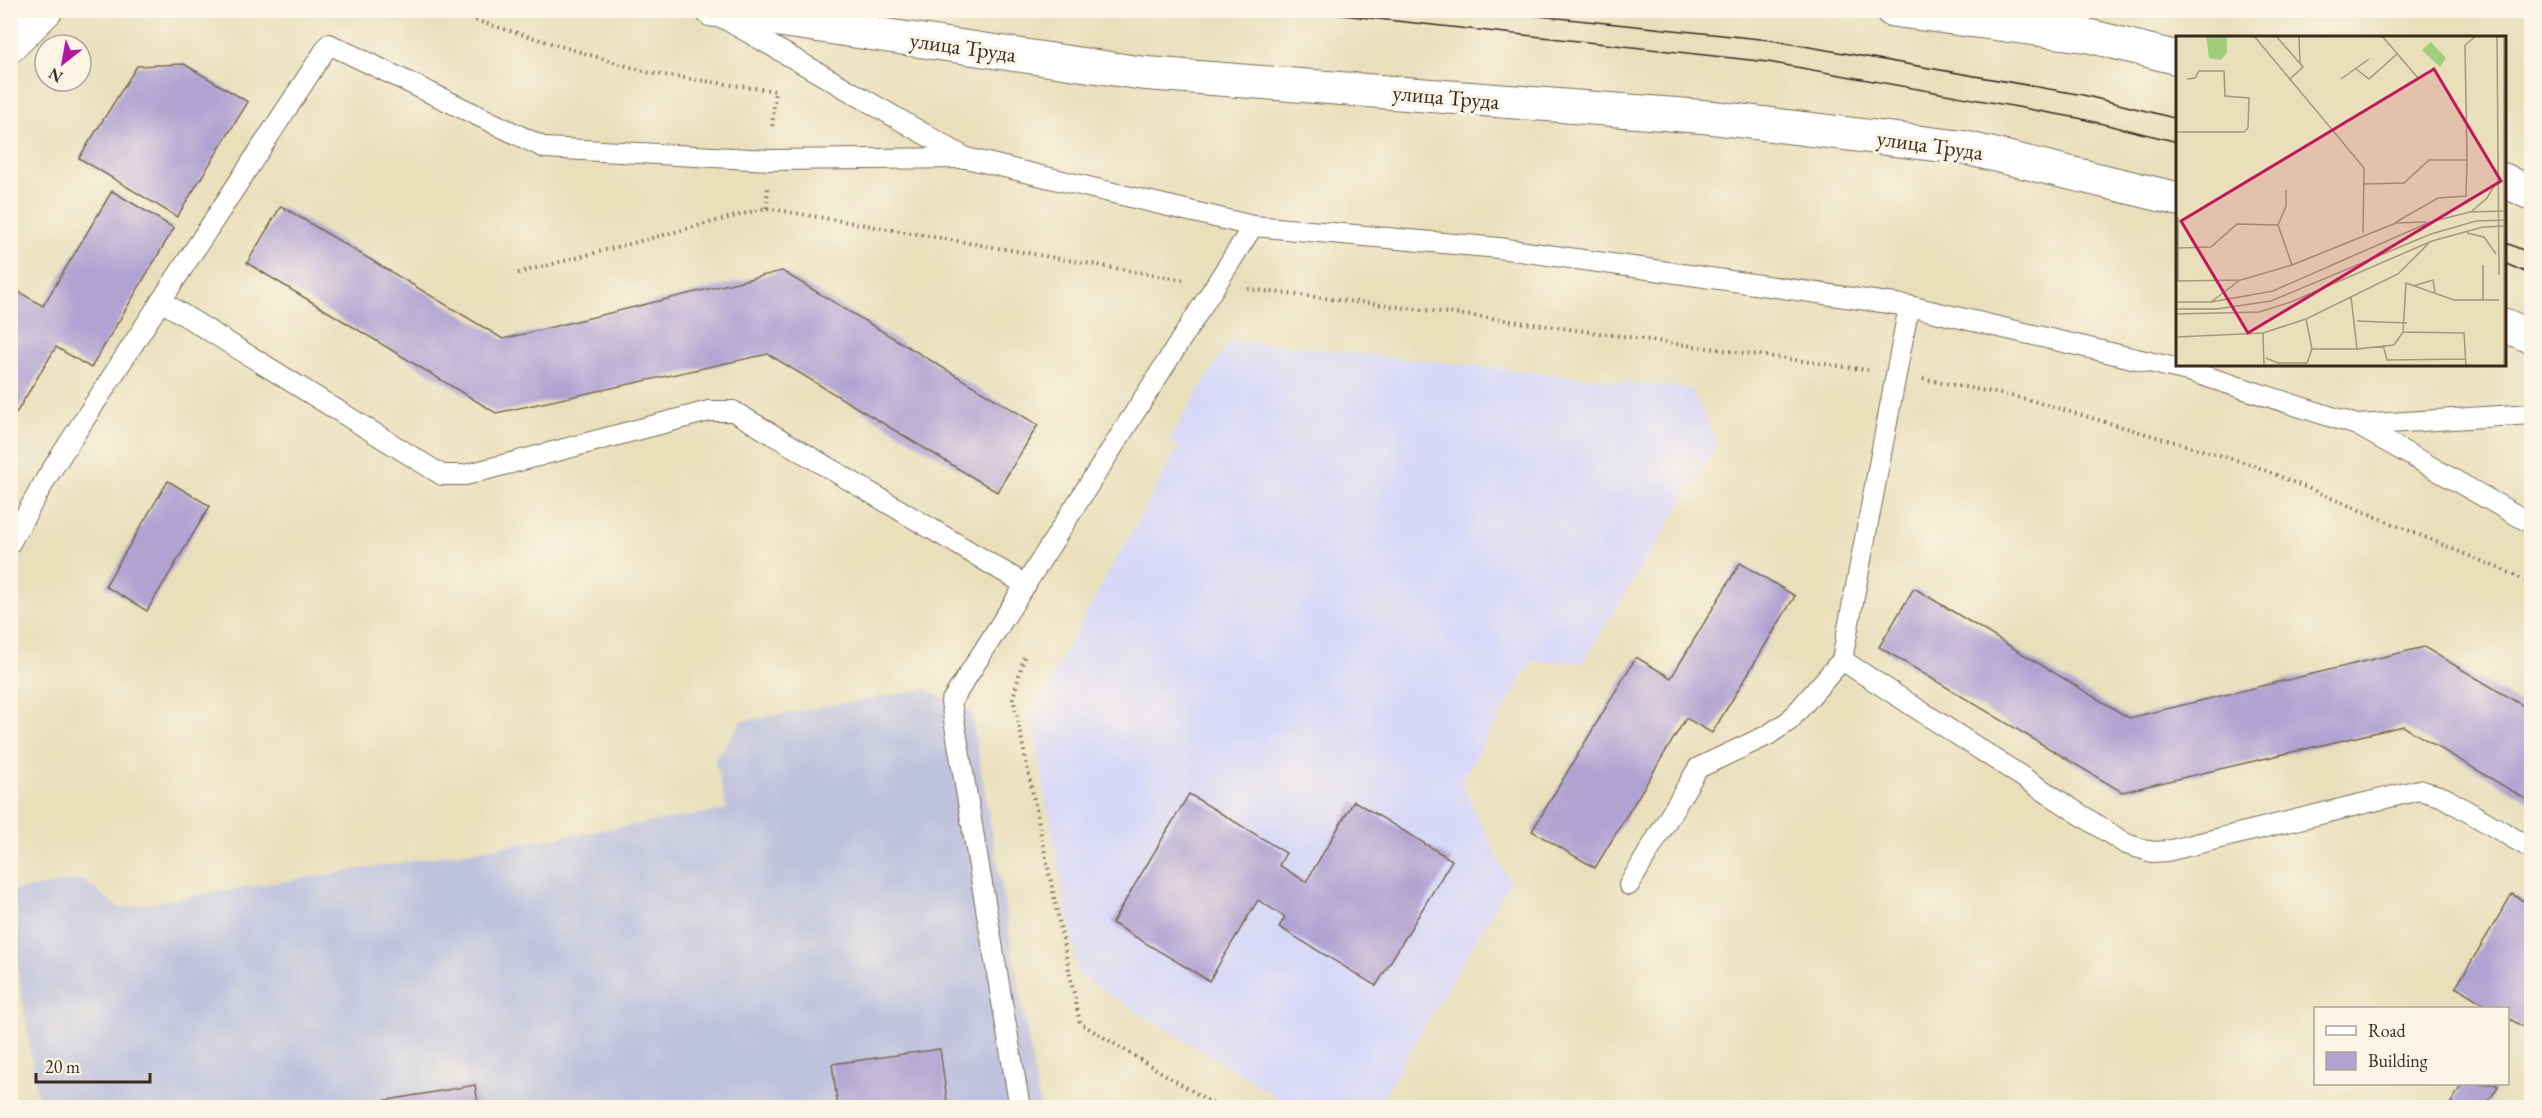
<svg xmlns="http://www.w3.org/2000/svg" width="2542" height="1118" viewBox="0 0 2542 1118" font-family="'EB Garamond',serif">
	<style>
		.built { fill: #d7d7f8 }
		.industrial { fill: #bfc2dd }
		.building { fill: #b0a2d2 }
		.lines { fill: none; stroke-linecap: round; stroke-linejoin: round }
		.lane-casing { stroke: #786955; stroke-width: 22 }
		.secondary-casing { stroke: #786955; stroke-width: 35 }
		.path { stroke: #786955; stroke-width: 4; stroke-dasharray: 1.5 4.5; stroke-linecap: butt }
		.lane { stroke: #fff; stroke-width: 20 }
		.secondary { stroke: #fff; stroke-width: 33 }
		.tram { stroke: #3b2a1e; stroke-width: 1.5 }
		.labels { text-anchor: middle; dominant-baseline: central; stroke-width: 6; stroke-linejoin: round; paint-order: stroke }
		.street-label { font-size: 22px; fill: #3b2a1e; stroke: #fcf5e5 }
		.inset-road { fill: none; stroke: #a3977c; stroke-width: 1.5 }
		.view { fill: #c2185b; fill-opacity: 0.15; stroke: #c2185b; stroke-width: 3 }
		.inset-edge { fill: none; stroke: #3b2a1e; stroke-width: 3 }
	</style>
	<rect width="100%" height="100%" fill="#fcf5e5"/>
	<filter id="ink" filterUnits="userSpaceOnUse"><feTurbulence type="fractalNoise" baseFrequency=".0167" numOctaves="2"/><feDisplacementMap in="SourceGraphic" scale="12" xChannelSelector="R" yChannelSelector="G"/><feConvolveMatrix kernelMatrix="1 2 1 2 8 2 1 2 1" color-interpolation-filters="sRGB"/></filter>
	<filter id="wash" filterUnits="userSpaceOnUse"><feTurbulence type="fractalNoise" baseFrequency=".008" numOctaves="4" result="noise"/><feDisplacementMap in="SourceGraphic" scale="24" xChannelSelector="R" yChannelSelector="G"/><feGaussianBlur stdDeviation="1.35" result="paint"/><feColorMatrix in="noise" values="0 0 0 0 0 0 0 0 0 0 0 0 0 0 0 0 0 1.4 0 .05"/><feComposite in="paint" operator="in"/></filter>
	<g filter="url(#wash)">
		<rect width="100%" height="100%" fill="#e9dfbb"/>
		<path class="built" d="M 1230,340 L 1691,389 L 1718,444 L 1583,662 L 1532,662 L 1461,782 L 1510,882 L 1377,1107 L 1293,1107 L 1078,975 L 1031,713 L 1179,447 L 1169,440 Z"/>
		<path class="industrial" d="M 926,689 L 971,713 L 1040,1107 L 39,1107 L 11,923 L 10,891 L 83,880 L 120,908 L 727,810 L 715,759 L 742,721 Z"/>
		<g id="blocks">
			<g class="building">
				<path d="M 184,64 L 248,102 L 177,217 L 79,158 L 137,66 Z"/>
				<path d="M 112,191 L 174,228 L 91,368 L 56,347 L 10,423 L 10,295 L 14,289 L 43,306 Z"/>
				<path d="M 281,206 L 503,339 L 782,271 L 1038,425 L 997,492 L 768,354 L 496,413 L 247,263 Z"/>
				<path d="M 168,481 L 210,506 L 147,611 L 105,586 Z"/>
				<path d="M 1740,563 L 1795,596 L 1712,733 L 1686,718 L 1595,868 L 1532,831 L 1636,657 L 1671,678 Z"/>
				<path d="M 1914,588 L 2129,718 L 2424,647 L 2532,711 L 2532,803 L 2403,726 L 2122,792 L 1879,647 Z"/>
				<path d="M 1189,794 L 1286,853 L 1279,865 L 1306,882 L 1354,801 L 1452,860 L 1376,986 L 1279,927 L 1285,917 L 1258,900 L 1209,981 L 1112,923 Z"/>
				<path d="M 2512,894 L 2532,906 L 2532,1032 L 2508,1018 L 2508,1008 L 2491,1008 L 2456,987 Z"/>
				<path d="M 940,1049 L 948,1108 L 838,1108 L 832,1064 Z"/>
				<path d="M 2462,1084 L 2494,1084 L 2498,1086 L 2485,1108 L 2448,1108 Z"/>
				<path d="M 475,1085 L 479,1108 L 353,1108 L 353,1106 Z"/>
			</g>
		</g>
	</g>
	<g filter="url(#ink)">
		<use href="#blocks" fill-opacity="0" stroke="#786955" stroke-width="1.5"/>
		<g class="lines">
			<defs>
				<g id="lane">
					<path d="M 725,19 L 966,158 L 1253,226 L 1499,248 L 1909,306 L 2192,372 L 2357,425 L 2532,524"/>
					<path d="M 161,301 L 329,44 L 545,148 L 770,160 L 966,158"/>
					<path d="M 2357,425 L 2532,414"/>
					<path d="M 10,543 L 47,477 L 161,301 L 442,475 L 465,475 L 709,411 L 733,411 L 1026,585"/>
					<path d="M 1842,660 L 1909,306"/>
					<path d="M 1629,885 L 1698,768 L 1768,735 L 1789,721 L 1842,660 L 2126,844 L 2152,852 L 2167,851 L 2419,790 L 2443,797 L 2532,849"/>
					<path d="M 1020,1108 L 951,702 L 1253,226"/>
				</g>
				<g id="secondary">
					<path d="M 712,10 L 1141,73 L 1708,117 L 1966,148 L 2178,199"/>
					<path d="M 1892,10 L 2089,36 L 2178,58"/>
					<path d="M 10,46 L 46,10"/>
					<path d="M 2504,180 L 2532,194"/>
					<path d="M 2504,325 L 2532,337"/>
				</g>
			</defs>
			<use href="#lane" class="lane-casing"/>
			<use href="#secondary" class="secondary-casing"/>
			<g class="path">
				<path d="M 441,10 L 650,73 L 775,91 L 772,130"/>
				<path d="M 140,12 L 148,10"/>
				<path d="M 766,208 L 768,188"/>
				<path d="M 518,273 L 766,208 L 1184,280"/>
				<path d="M 1248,289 L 1490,318 L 1868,370"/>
				<path d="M 1923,379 L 2026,399 L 2250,464 L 2510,573 L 2532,584"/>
				<path d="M 1024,657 L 1013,698 L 1080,1023 L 1220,1108"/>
			</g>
			<use href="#lane" class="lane"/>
			<use href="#secondary" class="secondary"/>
			<g class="tram">
				<path d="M 1296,10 L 1768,62 L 2078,118 L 2178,142"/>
				<path d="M 1482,10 L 1770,40 L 2083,95 L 2178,119"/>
				<path d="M 2504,242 L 2532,254"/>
				<path d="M 2504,263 L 2532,275"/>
			</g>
		</g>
	</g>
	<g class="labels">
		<g class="street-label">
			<text transform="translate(963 47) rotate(8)">улица Труда</text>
			<text transform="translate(1446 97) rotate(5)">улица Труда</text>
			<text transform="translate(1930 145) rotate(8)">улица Труда</text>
		</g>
	</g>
	<g transform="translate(2176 36)">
		<rect width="330" height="330" fill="#e9dfbb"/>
		<path d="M 30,0 L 51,0 L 51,17 L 45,24 L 33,22 ZM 255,6 L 270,22 L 264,31 L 246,14 Z" fill="#a1ce7b"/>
		<path class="inset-road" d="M 78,0 L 188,132 L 187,197M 100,0 L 127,31 L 113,44M 123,0 L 124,28M 206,0 L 242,42M 321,0 L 323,239M 180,33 L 193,43 L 221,18M 0,39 L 0,0M 165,43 L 193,23M 0,96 L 68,96 L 72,92 L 73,62 L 49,60 L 48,35 L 23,35 L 19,42 L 11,43M 188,148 L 228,147 L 253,124 L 291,124 L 289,9 L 300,0M 295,176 L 311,162 L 320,147M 220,186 L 262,162 L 290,160 L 291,124M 102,189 L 116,229M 291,197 L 308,201 L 320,218M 2,212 L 35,211 L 61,188 L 102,189 L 110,170 L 110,154M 307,229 L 307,264M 0,245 L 65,244 L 116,229 L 220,187 L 250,186M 2,245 L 2,181M 237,250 L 257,244 L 259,256M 0,266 L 35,266 L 97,255 L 254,186 L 294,176 L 330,175M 35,266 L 64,244M 0,273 L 41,273 L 95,265 L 255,198 L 300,185 L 330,184M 0,278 L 83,276 L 115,266 L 256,205 L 307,191 L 330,190M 181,285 L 231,287M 87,297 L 88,330M 0,301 L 87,297 L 130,283 L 222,238 L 253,207M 207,309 L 211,324 L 290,323M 136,313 L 181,313 L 175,260M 181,313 L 218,309 L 227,296M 90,322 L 102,327 L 131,327 L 136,313 L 130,283M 290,330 L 288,297 L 227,296 L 230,247 L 278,264 L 323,264M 328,330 L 328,0"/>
		<path class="view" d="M 258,33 L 325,145 L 72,297 L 5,185 Z"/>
		<rect width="330" height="330" class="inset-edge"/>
	</g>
	<rect width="2542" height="1118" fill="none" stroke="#fcf5e5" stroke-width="36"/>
	<rect x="2314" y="1007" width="195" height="78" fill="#fcf5e5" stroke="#afa495" stroke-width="1.5"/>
	<rect x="2326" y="1026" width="30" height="9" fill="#ffffff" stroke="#afa495" stroke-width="1.5"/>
	<text x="2368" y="1037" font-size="18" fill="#3b2a1e">Road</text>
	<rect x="2326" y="1052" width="30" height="18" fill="#b0a2d2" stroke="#afa495" stroke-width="1.5"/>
	<text x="2368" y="1067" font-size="18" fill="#3b2a1e">Building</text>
	<g transform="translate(63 63) rotate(211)"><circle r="28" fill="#fcf5e5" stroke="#afa495" stroke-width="1.5"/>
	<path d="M0-4.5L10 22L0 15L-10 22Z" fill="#b5179e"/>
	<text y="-9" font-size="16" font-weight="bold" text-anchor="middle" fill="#3b2a1e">N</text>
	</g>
	<path d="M36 1073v9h114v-9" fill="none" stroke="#3b2a1e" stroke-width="3"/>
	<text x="45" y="1073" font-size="18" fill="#3b2a1e" stroke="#fcf5e5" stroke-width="4.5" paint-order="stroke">20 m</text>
</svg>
